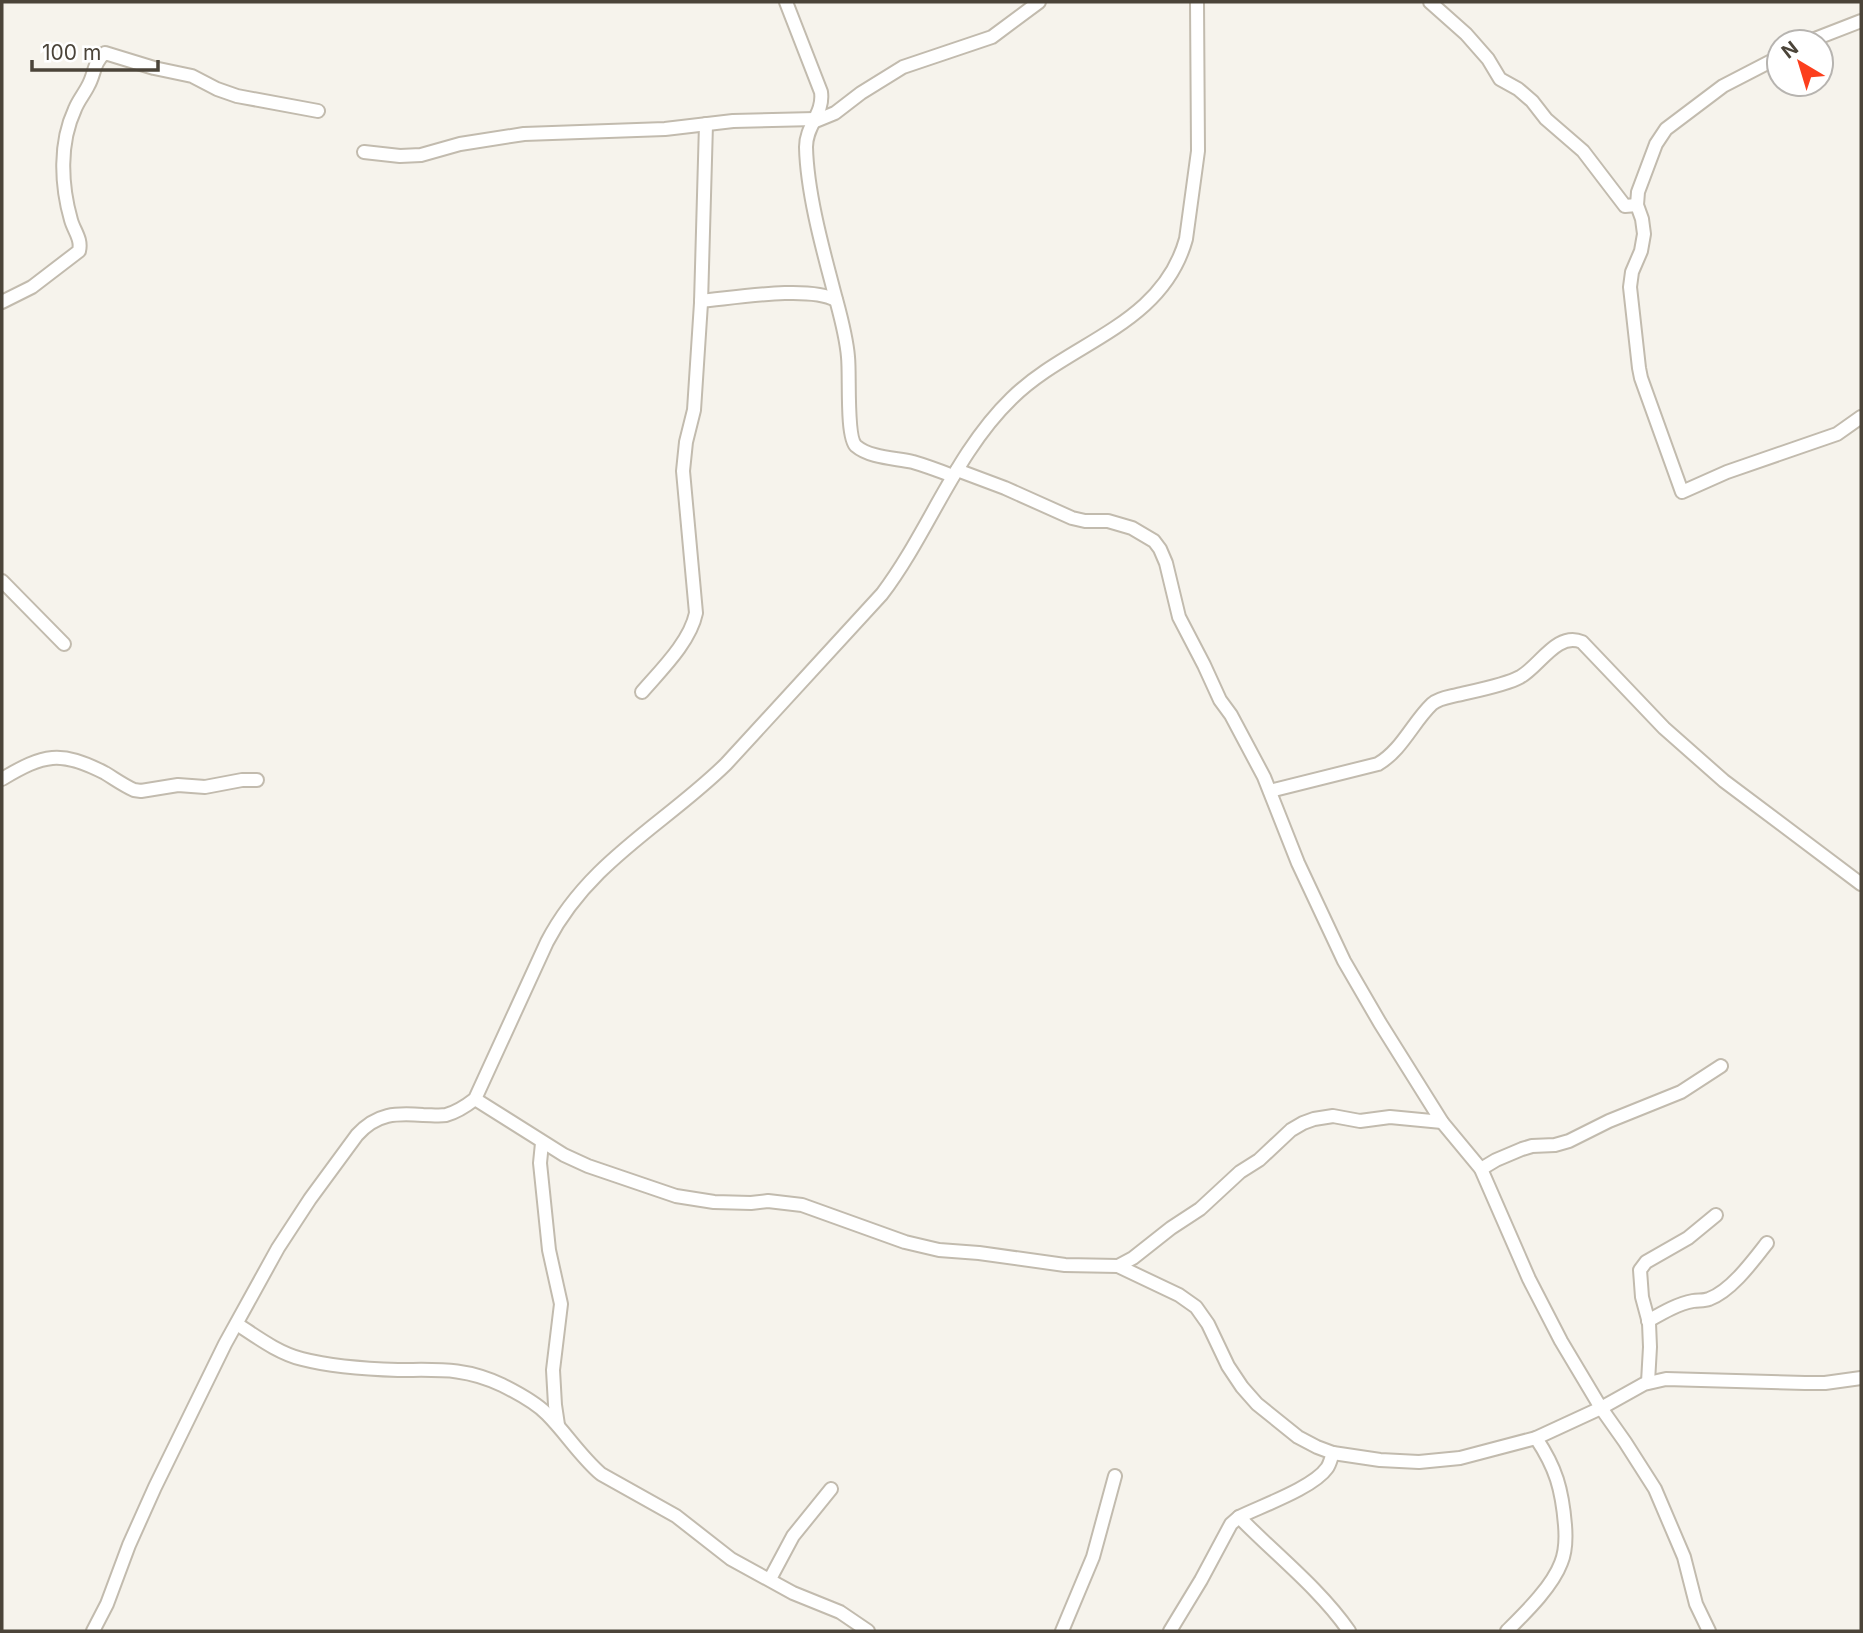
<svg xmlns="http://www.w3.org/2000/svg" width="1863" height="1633" viewBox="0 0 1863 1633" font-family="Inter,sans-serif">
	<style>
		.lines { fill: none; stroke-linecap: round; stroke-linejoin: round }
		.minor-casing { stroke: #c2bbae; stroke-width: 16 }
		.minor { stroke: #fff; stroke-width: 12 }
	</style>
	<rect width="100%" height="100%" fill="#f6f3ec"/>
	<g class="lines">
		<defs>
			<g id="minor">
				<path d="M 786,2 L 821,92 C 824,114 806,125 806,147 C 807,190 821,243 832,284 C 838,308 846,332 848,357 C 850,375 846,437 856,446 C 870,458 896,458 913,462 C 927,466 940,471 953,476"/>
				<path d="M 1430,2 L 1466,34 L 1488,59 L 1500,79 L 1518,89 L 1532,101 L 1546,119 L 1583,151 L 1625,206 L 1637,205"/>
				<path d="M 1807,42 L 1861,21"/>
				<path d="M 1779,57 L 1723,86 L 1666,129 L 1656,144 L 1638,192 L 1637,205 L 1642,219 L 1644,234 L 1641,251 L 1632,272 L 1630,287 L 1639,368 L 1641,378 L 1682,492 L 1727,472 L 1837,434 L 1861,417"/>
				<path d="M 813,122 L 835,113 L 861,93 L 903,67 L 992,37 L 1039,2"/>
				<path d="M 364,152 L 400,156 L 421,155 L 460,144 L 524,134 L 665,129 L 733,121 L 815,119"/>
				<path d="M 701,301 C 734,298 808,285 836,300"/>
				<path d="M 2,302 L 32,287 L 79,251 C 82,239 74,231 71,220 C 61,185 59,143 75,109 C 78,101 84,94 88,86 C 95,74 93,63 105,53 L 154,68 L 192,76 L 217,89 L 237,96 L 318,111"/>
				<path d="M 957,470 L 1005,488 L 1072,518 L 1085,521 L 1108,521 L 1132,528 L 1154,541 L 1160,549 L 1166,563 L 1179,617 L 1204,665 L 1220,700 L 1231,715 L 1264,777 L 1298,863 L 1344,961 L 1380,1023 L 1442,1122 L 1481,1169 L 1529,1279 L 1561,1341 L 1601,1408 L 1625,1442 L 1655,1489 L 1684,1557 L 1696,1604 L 1709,1631"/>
				<path d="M 2,581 L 64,644"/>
				<path d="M 642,692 C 661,670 690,642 696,613 L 683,471 L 686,442 L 694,410 L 701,303 L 706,124"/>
				<path d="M 2,779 C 44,754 60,750 105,773 C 115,779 123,785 134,790 L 141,791 L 178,785 L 205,787 L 242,780 L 257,780"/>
				<path d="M 1270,791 L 1378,764 C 1402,750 1413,722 1432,704 C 1439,698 1449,697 1457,695 C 1474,691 1506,685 1520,677 C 1539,667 1557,631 1582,642 L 1664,728 L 1724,781 L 1861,884"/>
				<path d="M 475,1099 L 564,1155 L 588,1166 L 676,1196 L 714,1202 L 751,1203 L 768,1201 L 802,1205 L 905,1242 L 939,1250 L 979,1253 L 1065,1265 L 1118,1266 L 1179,1295 L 1196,1307 L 1208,1324 L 1228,1366 L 1242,1387 L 1257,1404 L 1298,1437 L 1317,1447 L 1333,1453 L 1380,1460 L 1419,1462 L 1460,1458 L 1536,1438 L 1601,1408 L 1644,1384 L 1666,1379 L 1805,1383 L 1825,1383 L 1861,1378"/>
				<path d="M 542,1143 L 540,1163 L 549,1250 L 561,1304 L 553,1370 L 555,1405 L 558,1425"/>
				<path d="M 1481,1169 L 1496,1160 L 1522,1149 L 1532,1146 L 1555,1145 L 1569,1141 L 1609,1121 L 1681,1092 L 1721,1066"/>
				<path d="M 1118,1266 L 1133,1258 L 1171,1228 L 1200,1209 L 1240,1172 L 1259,1160 L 1291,1130 L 1303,1123 L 1314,1119 L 1333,1116 L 1360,1121 L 1390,1117 L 1442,1122"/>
				<path d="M 1648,1321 C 1662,1313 1677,1304 1693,1301 C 1698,1300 1704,1301 1709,1299 C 1731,1291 1753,1261 1767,1243"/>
				<path d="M 237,1324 C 257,1337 278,1353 302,1359 C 333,1367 366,1369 398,1370 C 438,1370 464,1367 502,1385 C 518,1393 535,1402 547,1414 C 566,1433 580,1456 601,1474 L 676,1516 L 731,1559 L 793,1593 L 840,1612 L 868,1631"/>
				<path d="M 1648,1382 L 1650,1347 L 1649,1323 L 1642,1297 L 1640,1270 L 1646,1262 L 1688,1238 L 1716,1215"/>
				<path d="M 1239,1517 C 1275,1554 1319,1588 1349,1631"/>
				<path d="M 770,1579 L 793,1536 L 831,1489"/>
				<path d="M 93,1631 L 107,1604 L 129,1545 L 155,1487 L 225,1344 L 278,1248 L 310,1199 L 357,1135 C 377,1113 396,1113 423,1115 C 431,1115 439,1116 446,1115 C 457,1112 466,1106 475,1099 L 547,942 C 589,861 665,824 726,764 L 882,594 C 929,532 955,453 1012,398 C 1069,342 1162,326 1186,239 L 1198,151 L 1197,2"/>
				<path d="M 1062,1631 L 1093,1557 L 1115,1476"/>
				<path d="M 1170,1631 L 1201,1580 L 1231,1524 L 1239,1517 C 1261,1506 1313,1488 1327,1468 C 1330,1464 1331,1458 1333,1453"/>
				<path d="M 1507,1631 C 1525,1613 1552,1587 1561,1563 C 1566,1551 1566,1537 1565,1525 C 1562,1489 1556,1468 1536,1438"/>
			</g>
		</defs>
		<use href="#minor" class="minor-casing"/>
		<use href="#minor" class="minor"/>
	</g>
	<rect width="1863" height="1633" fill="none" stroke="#4b4439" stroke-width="7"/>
	<g transform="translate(1800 63) rotate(322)"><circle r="33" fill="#ffffff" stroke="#b7b4b0" stroke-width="2"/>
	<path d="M0-5L12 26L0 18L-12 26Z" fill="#fc3f1d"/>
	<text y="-10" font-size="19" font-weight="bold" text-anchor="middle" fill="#4b4439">N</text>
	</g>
	<path d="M32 60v10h126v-10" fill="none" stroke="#4b4439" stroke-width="3.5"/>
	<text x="42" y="60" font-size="21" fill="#4b4439" stroke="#ffffff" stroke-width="5" paint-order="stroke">100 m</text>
</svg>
